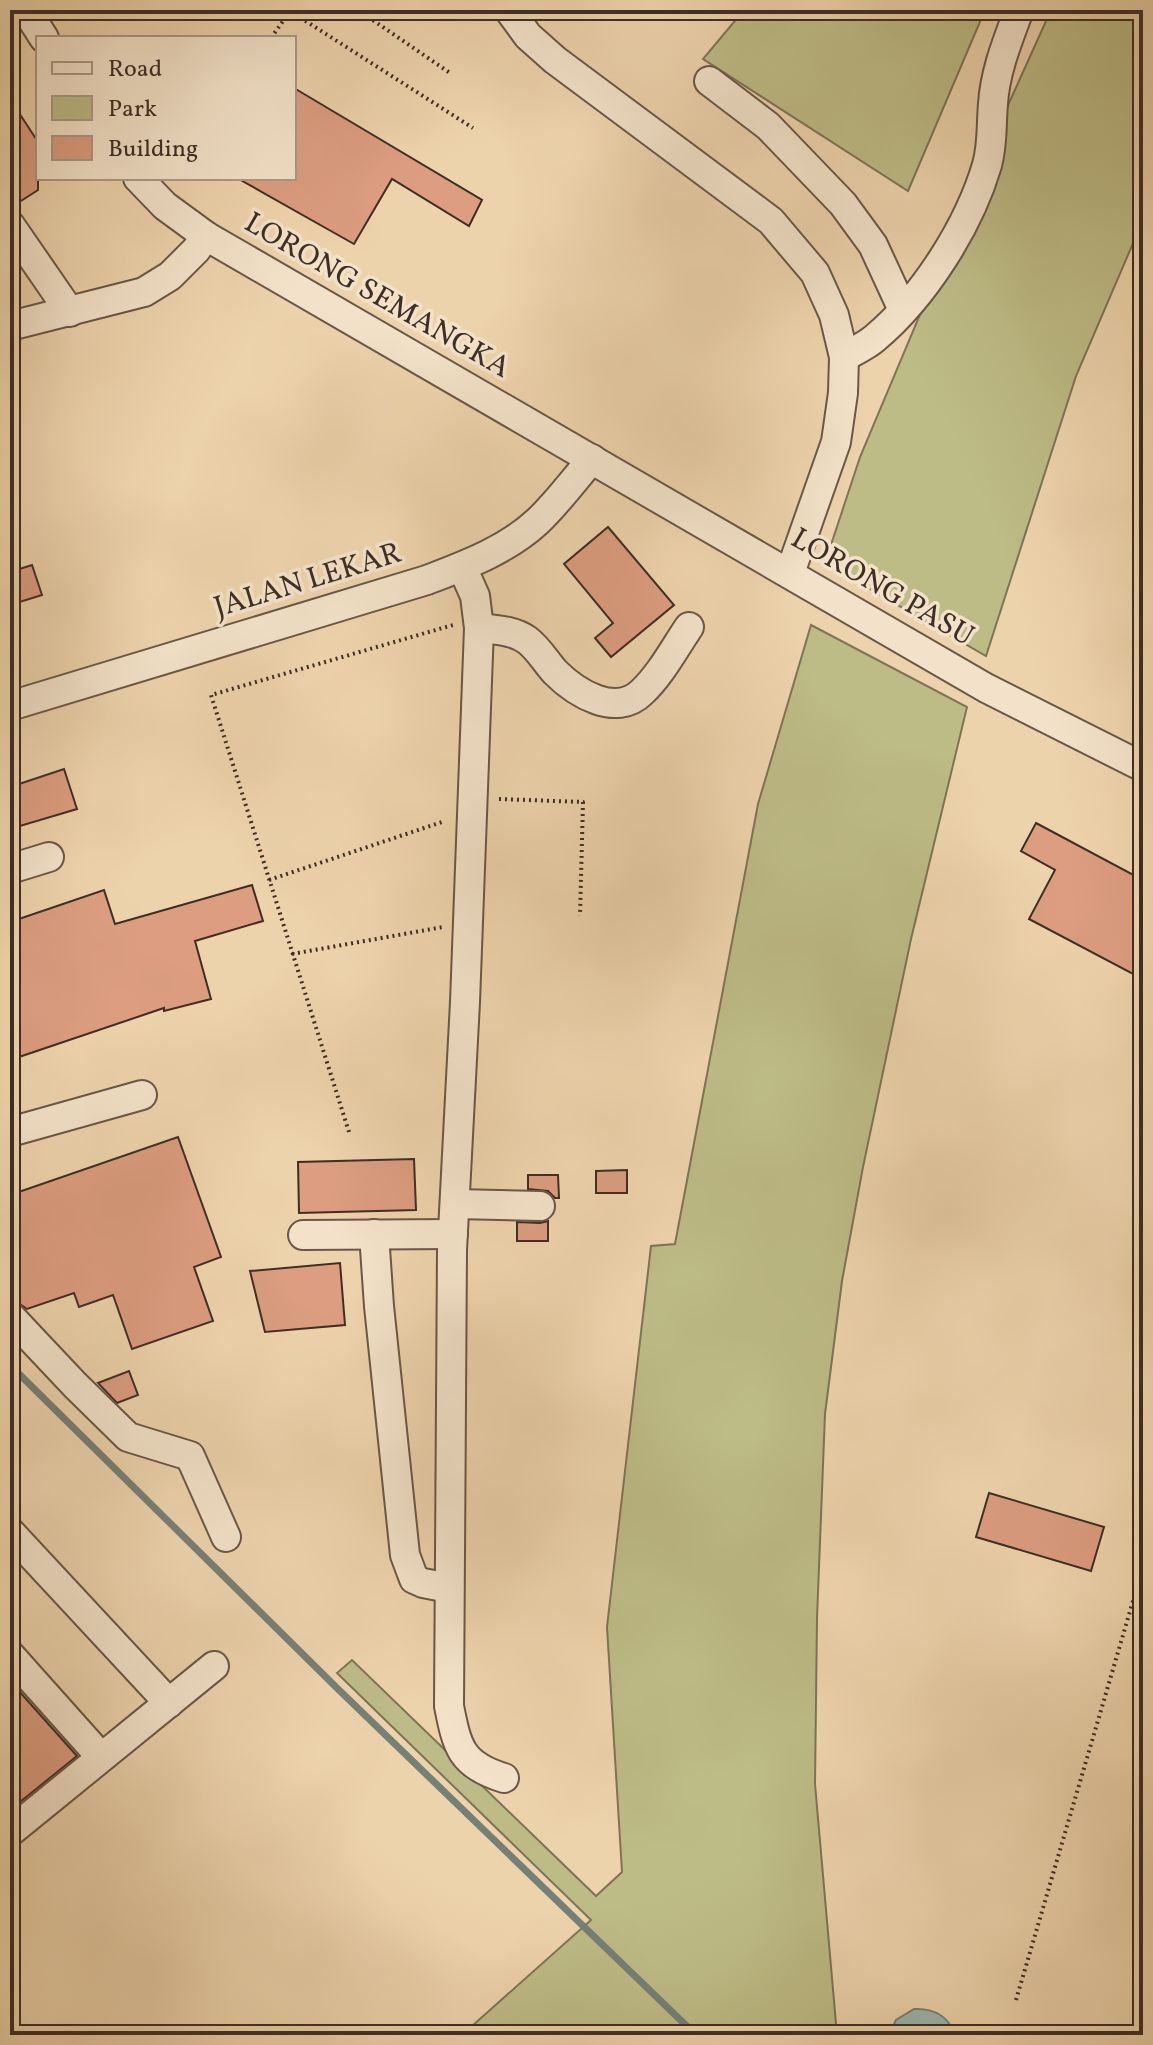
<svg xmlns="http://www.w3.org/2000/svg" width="1153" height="2045" viewBox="0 0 1153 2045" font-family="Vollkorn,serif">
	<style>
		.green { fill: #bdbb86; stroke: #7e7456; stroke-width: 2 }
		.water { fill: #9ab7b0; stroke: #758078; stroke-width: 2 }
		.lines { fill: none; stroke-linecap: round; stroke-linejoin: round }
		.stream { stroke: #758078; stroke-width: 7 }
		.building { fill: #dc9d80; stroke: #3e2e25; stroke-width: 2 }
		.minor-casing { stroke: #6a5747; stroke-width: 32 }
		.path { stroke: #3e2e25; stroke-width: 4; stroke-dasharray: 2 4; stroke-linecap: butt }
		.minor { stroke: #f3e2c9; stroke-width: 28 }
		.labels { text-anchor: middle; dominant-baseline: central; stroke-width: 7; stroke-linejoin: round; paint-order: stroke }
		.street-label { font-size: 30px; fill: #3e2e25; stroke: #f3e2c9 }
	</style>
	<rect width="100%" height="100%" fill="#edd3ac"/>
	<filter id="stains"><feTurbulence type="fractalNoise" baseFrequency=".0025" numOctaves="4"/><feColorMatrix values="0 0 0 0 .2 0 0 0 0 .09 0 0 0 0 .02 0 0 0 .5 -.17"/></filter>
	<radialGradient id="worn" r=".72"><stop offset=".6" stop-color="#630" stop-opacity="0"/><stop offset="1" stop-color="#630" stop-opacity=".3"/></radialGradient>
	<g class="green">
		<path d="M 744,10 L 985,10 L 908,191 L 703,59 Z"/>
		<path d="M 1051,10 L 1143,10 L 1143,220 L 1076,376 L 986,656 L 825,563 L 860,457 L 1009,103 Z"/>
		<path d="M 811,625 L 967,707 L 911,939 L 863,1167 L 842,1281 L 825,1414 L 817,1618 L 815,1784 L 837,2035 L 462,2035 L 591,1920 L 337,1673 L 352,1660 L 596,1896 L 622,1872 L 607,1627 L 651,1246 L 675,1244 L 758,804 Z"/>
	</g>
	<path class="water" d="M 914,2009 C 935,2008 948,2016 955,2035 L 889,2035 L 896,2020 Z"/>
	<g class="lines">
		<path class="stream" d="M 10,1365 L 339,1690 L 696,2035"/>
	</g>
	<g class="building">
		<path d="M 294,88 L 482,200 L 469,226 L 392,179 L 354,244 L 237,178 L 294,178 Z"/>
		<path d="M 10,99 L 38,142 L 38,190 L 10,208 Z"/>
		<path d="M 608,527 L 674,605 L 611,657 L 595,638 L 613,623 L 564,564 Z"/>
		<path d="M 32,565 L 42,595 L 10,605 L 10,572 Z"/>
		<path d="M 64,769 L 77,809 L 10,829 L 10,787 Z"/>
		<path d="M 1036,823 L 1143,880 L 1143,956 L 1133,974 L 1029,919 L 1055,870 L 1021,851 Z"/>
		<path d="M 252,885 L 263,921 L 195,941 L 211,999 L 164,1011 L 164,1008 L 10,1060 L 10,922 L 104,890 L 115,924 Z"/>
		<path d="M 178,1137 L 221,1257 L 194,1267 L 213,1321 L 132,1349 L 113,1295 L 79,1307 L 74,1293 L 27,1309 L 14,1300 L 10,1289 L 10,1195 Z"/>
		<path d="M 414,1159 L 416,1210 L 299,1213 L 298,1162 Z"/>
		<path d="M 627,1170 L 627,1193 L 596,1193 L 596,1171 Z"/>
		<path d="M 528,1175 L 558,1175 L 559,1198 L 555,1198 L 548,1191 L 528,1189 Z"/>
		<path d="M 548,1221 L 548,1241 L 517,1241 L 517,1222 L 540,1223 Z"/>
		<path d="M 340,1263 L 345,1325 L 265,1332 L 250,1271 Z"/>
		<path d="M 129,1371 L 138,1395 L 117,1403 L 98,1383 Z"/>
		<path d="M 989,1493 L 1104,1527 L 1091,1571 L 976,1537 Z"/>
		<path d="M 10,1681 L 77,1756 L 15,1806 L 10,1800 Z"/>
	</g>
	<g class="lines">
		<defs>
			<g id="minor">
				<path d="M 26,10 L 44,38"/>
				<path d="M 509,10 L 528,36 L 555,60 L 771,221 L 815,273 L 834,315 L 844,357 L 843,393 L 836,442 L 790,573"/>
				<path d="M 709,81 L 768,126 L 843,204 L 873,245 L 903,310"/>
				<path d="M 138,178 L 165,206 L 206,236 L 986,688 L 1143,767"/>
				<path d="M 10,225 L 70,312"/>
				<path d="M 10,326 L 144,292 L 170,276 L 196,250 L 206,236"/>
				<path d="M 844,357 C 854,351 866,346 875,338 C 924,297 969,226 987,165 C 993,143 991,126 993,104 C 995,71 1008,40 1019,10"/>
				<path d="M 462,567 L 475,596 L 479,628 L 465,1002 L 452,1250 L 449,1706 C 457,1747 461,1765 504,1778"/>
				<path d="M 479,628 C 495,630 513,630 527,640 C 538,648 546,662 555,672 C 576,693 616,718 642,692 C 661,674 674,649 689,627"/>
				<path d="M 10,706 L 427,580 C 466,565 507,550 538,521 C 557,503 574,480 592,459"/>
				<path d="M 10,869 L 49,857"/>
				<path d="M 10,1132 L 142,1095"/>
				<path d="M 455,1204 L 540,1206"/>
				<path d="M 374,1234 L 379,1306 L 405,1555 L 414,1579 L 423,1583 L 449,1588"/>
				<path d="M 303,1235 L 453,1234"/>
				<path d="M 10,1316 L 75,1385 L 128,1437 L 190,1456 L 226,1537"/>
				<path d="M 10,1532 L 169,1703"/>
				<path d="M 10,1655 L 101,1757"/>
				<path d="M 10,1832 L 214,1666"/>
			</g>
		</defs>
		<use href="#minor" class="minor-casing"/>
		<g class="path">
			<path d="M 358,10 L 450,73"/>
			<path d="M 290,11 L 473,128"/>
			<path d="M 271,38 L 290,11"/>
			<path d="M 499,799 L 583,802 L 580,916"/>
			<path d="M 269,880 L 445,821"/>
			<path d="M 292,954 L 443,927"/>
			<path d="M 349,1132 L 211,695 L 453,625"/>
			<path d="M 1016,2000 L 1143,1567"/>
		</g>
		<use href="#minor" class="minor"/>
	</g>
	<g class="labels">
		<g class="street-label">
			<text transform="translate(377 296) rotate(30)">LORONG SEMANGKA</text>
			<text transform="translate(308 581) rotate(-17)">JALAN LEKAR</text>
			<text transform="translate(882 588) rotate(30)">LORONG PASU</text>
		</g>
	</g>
	<rect width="1153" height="2045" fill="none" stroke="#edd3ac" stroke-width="40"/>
	<rect x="12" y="12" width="1129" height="2021" fill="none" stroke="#3e2e25" stroke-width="4"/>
	<rect x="20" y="20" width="1113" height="2005" fill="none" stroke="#3e2e25" stroke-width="2"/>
	<rect x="36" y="36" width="260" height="144" fill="#f3e2c9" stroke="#ab9a87" stroke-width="2"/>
	<rect x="52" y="62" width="40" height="12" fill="#f3e2c9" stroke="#ab9a87" stroke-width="2"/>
	<text x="108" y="76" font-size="24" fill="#3e2e25">Road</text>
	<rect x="52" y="96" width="40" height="24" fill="#bdbb86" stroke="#ab9a87" stroke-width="2"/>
	<text x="108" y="116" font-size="24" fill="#3e2e25">Park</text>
	<rect x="52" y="136" width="40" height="24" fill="#dc9d80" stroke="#ab9a87" stroke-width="2"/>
	<text x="108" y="156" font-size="24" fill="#3e2e25">Building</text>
	<rect width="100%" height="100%" filter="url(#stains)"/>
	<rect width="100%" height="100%" fill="url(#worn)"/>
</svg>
